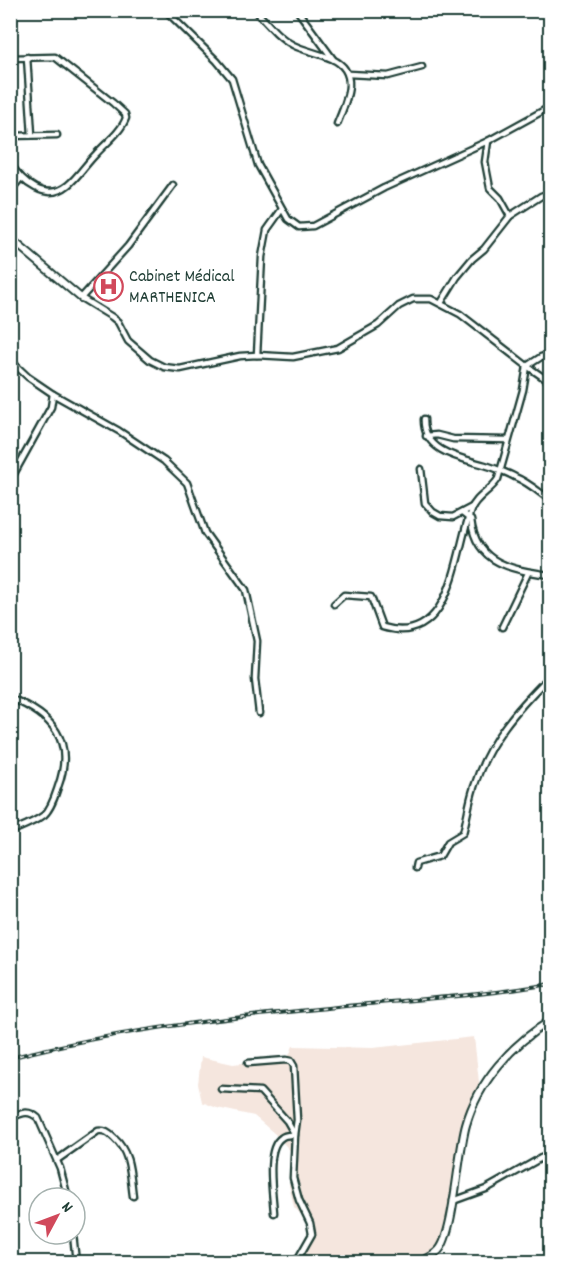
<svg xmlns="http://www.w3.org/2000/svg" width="561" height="1273" viewBox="0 0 561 1273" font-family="Dekko,sans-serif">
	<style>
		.built { fill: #f5e6de }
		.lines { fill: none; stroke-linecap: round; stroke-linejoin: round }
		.minor-casing { stroke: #1f3d34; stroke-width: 9 }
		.tertiary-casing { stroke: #1f3d34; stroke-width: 10 }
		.minor { stroke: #fff; stroke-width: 4.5 }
		.tertiary { stroke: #fff; stroke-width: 6 }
		.rail-casing { stroke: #1f3d34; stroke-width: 4 }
		.rail { stroke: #fff; stroke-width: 1.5; stroke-dasharray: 4.5; stroke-linecap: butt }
		.labels { text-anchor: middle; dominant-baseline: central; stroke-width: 5; stroke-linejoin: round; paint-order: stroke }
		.poi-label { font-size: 18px; fill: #1f3d34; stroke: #fff; text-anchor: start }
	</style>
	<rect width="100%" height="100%" fill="#fff"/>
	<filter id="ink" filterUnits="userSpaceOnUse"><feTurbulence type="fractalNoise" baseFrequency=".0167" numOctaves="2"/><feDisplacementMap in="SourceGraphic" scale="12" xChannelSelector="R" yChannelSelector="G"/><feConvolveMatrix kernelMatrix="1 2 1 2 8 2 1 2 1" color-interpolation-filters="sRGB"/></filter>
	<g filter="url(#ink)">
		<path class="built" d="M 474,1037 L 480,1091 L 465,1124 L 452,1200 L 440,1246 L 432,1254 L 418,1262 L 298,1262 L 299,1257 L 314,1238 L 312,1234 L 314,1228 L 294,1207 L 289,1185 L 295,1156 L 275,1134 L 254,1116 L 217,1108 L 202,1102 L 198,1084 L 201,1057 L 233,1064 L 288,1058 L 293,1046 L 373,1048 Z"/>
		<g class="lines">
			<defs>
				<g id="minor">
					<path d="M 165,10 L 217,61 L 232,79 L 258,165 L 288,219 L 299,227 L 313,226 L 384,188 L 488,141 L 550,107"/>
					<path d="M 255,10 C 267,23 278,37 293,45 C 305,51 319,53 332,59 C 361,72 346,102 337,124"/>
					<path d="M 297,10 L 333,59"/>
					<path d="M 27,57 L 32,135"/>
					<path d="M 10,58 L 55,57 L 113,103 L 125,114 L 126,118 C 121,132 106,143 96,154 C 86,164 78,177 68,185 C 46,203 22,182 10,163"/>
					<path d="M 348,74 L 388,76 L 422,67"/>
					<path d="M 10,136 L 57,135"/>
					<path d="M 488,141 L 485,162 L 490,188 L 500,198 L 510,216"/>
					<path d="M 173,185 L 128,246 L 81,298 L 112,317 L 118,322 L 128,341 L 150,360 L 164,367 L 180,369 L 240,356 L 257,355 L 293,357 L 338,348 L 378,325 L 399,306 L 413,299 L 431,299 L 460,314 L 527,366 L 550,382"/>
					<path d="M 10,191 L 21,178"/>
					<path d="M 441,303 L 457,277 L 472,259 L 484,249 L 510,216 L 541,196 L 550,193"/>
					<path d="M 257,355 L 262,257 L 267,230 L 282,209"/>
					<path d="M 10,360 L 28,377 L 53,394 L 119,431 L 164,461 L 187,483 L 205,533 L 246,590 L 257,641 L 255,679 L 259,713"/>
					<path d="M 424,419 C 423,452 460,458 485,465 C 492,467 508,473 515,477 C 528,482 539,492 550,500"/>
					<path d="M 426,436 L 437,435 L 453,439 L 508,440"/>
					<path d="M 421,469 L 425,503 L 433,512 L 440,516 L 453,517 L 472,507"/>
					<path d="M 10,481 L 51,407 L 53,394"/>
					<path d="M 462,513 L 471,520 C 476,565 514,570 550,575"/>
					<path d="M 334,604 L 344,595 L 371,597 L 382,627 C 453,648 455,552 471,510 C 475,497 491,491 498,479 L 523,390 L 527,366 L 541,357 L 550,355"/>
					<path d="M 502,627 L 528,573"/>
					<path d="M 10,698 C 53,715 75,741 58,787 C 55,796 51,809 44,815 C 35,822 21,827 10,832"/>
					<path d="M 415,868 L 416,863 L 440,856 L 448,842 L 463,833 C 467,818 469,802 474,787 C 488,741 517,709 550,676"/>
					<path d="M 248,1063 L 286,1060 L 291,1061 L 294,1066 L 297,1120 L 295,1135 C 290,1135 285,1134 281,1138 C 265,1149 273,1195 274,1213"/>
					<path d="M 221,1089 L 260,1091 L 287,1121 L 295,1135 L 293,1178 L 299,1200 L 310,1223 L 312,1234 L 296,1262"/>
					<path d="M 10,1118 C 22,1113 28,1109 38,1118 L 60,1168 L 68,1198"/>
					<path d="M 57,1160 L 98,1131 C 105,1130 109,1133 114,1138 C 131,1153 130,1175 133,1196"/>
					<path d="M 453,1201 L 486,1189 L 541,1158 L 550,1155"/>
					<path d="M 73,1234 L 76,1262"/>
				</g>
				<g id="tertiary">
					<path d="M 10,238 L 81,298"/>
					<path d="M 420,1262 C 427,1259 434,1256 439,1250 C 454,1233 458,1152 466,1125 C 478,1082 512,1044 550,1021"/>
				</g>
			</defs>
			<use href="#minor" class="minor-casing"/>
			<use href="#tertiary" class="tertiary-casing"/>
			<use href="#minor" class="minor"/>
			<use href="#tertiary" class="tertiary"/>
			<defs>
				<path id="rail" d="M 10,1058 C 131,1026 255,1015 379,1003 C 436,998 494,994 550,984"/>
			</defs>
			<use href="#rail" class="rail-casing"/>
			<use href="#rail" class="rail"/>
		</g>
	</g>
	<defs>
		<symbol id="hospital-ring" viewBox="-11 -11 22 22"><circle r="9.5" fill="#fff" stroke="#d1495b" stroke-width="1.5"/><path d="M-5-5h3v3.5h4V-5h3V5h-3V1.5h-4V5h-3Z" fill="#d1495b"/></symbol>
	</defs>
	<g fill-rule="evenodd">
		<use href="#hospital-ring" x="92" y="270" width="33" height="33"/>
	</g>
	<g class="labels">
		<g class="poi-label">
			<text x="129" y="277">Cabinet Médical<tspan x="129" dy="21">MARTHENICA</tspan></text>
		</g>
	</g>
	<rect width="561" height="1273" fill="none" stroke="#fff" stroke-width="36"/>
	<rect x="18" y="18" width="525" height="1237" fill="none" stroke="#1f3d34" stroke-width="2" filter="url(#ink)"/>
	<g transform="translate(57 1216) rotate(49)"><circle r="28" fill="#ffffff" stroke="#a5b1ae" stroke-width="1.5"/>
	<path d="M0-4.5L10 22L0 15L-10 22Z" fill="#d1495b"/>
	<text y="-9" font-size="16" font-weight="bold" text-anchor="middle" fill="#1f3d34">N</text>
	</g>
</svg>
